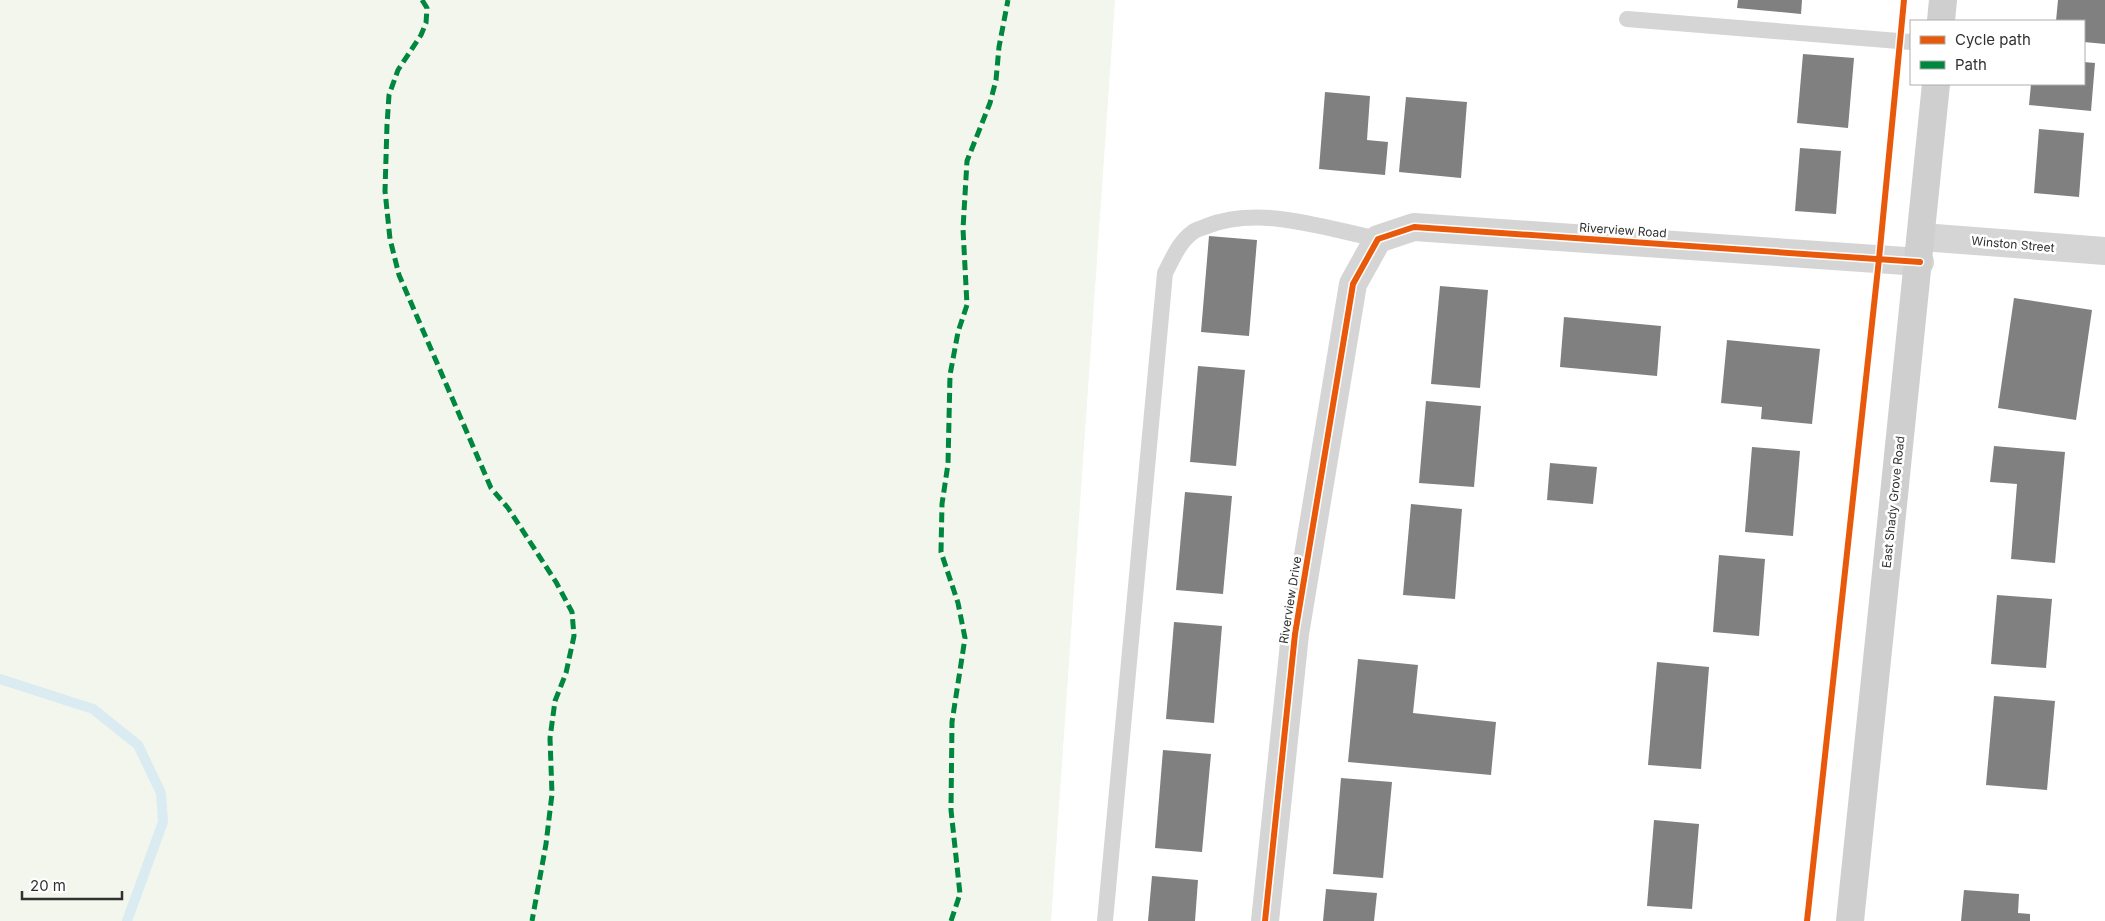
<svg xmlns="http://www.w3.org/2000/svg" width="2105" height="921" viewBox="0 0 2105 921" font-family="Inter,sans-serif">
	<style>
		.green { fill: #f2f6ed }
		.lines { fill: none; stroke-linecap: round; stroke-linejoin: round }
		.stream { stroke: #dbebf2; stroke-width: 10 }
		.building { fill: #808080 }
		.service { stroke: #d5d5d5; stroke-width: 16 }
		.minor { stroke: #d5d5d5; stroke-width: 28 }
		.secondary { stroke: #cfcfcf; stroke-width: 28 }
		.quiet { stroke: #00873e; stroke-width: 5; stroke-dasharray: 10 5; stroke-linecap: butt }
		.cycleway-casing { stroke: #fff; stroke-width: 9 }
		.cycleway { stroke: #e8590c; stroke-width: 6 }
		.labels { text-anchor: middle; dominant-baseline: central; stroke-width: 5; stroke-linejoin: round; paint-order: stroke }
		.street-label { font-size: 12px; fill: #313131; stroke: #fff }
	</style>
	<rect width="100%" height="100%" fill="#fff"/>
	<path class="green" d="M 0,0 L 1115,0 L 1051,921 L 0,921 Z"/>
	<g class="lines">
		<path class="stream" d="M 0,679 L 93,709 L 138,745 L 161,793 L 163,822 L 127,921"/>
	</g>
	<g class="building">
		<path d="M 1738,0 L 1802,0 L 1801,14 L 1737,8 Z"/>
		<path d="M 2058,0 L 2105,0 L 2105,44 L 2084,42 L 2084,21 L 2056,21 Z"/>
		<path d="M 1803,54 L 1854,58 L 1848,128 L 1797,123 Z"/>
		<path d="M 2084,62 L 2095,63 L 2091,111 L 2029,105 L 2031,84 L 2084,84 Z"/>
		<path d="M 1325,92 L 1370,96 L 1367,140 L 1388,142 L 1385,175 L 1319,169 Z"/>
		<path d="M 1406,97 L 1467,102 L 1461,178 L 1399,172 Z"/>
		<path d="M 2039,129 L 2084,133 L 2079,197 L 2034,193 Z"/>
		<path d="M 1800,148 L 1841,151 L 1836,214 L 1795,211 Z"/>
		<path d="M 1209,236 L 1257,240 L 1249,336 L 1201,332 Z"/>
		<path d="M 1440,286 L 1488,290 L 1480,388 L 1431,384 Z"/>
		<path d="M 2014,298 L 2092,310 L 2076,420 L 1998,408 Z"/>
		<path d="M 1564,317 L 1661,326 L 1657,376 L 1560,367 Z"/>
		<path d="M 1727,340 L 1820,349 L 1812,424 L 1761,419 L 1762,407 L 1721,403 Z"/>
		<path d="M 1198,366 L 1245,370 L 1236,466 L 1190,462 Z"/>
		<path d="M 1426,401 L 1481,406 L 1474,487 L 1419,483 Z"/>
		<path d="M 1994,446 L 2065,452 L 2055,563 L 2011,559 L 2017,484 L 1990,482 Z"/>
		<path d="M 1752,447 L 1800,451 L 1793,536 L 1745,532 Z"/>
		<path d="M 1550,463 L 1597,467 L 1593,504 L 1547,500 Z"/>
		<path d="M 1185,492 L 1232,496 L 1223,594 L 1176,590 Z"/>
		<path d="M 1411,504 L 1462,509 L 1455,599 L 1403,595 Z"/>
		<path d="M 1719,555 L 1765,559 L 1759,636 L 1713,632 Z"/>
		<path d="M 1997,595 L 2052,599 L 2046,668 L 1991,664 Z"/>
		<path d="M 1174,622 L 1222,626 L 1214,723 L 1166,719 Z"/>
		<path d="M 1358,659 L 1418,665 L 1413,713 L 1496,722 L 1491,775 L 1348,762 Z"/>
		<path d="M 1657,662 L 1709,667 L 1701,769 L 1648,765 Z"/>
		<path d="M 1994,696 L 2055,701 L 2047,790 L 1986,785 Z"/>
		<path d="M 1163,750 L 1211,754 L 1202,852 L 1155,848 Z"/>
		<path d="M 1341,778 L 1392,782 L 1383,878 L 1333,874 Z"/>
		<path d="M 1654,820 L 1699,824 L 1692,909 L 1647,906 Z"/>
		<path d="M 1152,876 L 1198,880 L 1195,921 L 1148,921 Z"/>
		<path d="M 1326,889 L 1377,893 L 1374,921 L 1323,921 Z"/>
		<path d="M 1964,890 L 2019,894 L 2018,913 L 2030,914 L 2030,921 L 1961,921 Z"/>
	</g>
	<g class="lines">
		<g class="service">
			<path d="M 1627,19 L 1911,42"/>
			<path d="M 1105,921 L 1165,273 C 1173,258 1179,242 1193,232 C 1197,229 1203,228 1207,226 C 1260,205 1324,228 1378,239"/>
		</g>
		<g class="minor">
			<path d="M 1922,237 L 2105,251"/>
			<path d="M 1265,921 L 1295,634 L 1353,284 L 1378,239 L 1414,227 L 1920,262"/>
		</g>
		<g class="secondary">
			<path d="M 1941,21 L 1943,0"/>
			<path d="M 1850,921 C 1878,642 1909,363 1936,84"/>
		</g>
		<g class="quiet">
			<path d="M 422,0 L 427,8 L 426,23 L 421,35 L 398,70 L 389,95 L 387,125 L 385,191 L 390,239 L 399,275 L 491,488 L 508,508 L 556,582 L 572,612 L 574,636 L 566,673 L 555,701 L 550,738 L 552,794 L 546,844 L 532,921"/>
			<path d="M 951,921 L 960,894 L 951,810 L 952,722 L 965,638 L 958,603 L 941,552 L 942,504 L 948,464 L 950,375 L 958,332 L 967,305 L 963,229 L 967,161 L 990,103 L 996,80 L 999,47 L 1008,0"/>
		</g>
		<defs>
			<g id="cycleway">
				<path d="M 1265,921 L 1295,634 L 1353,284 L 1378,239 L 1414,227 L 1920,262"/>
				<path d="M 1807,921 L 1879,259 L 1904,0"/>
			</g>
		</defs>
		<use href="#cycleway" class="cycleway-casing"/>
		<use href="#cycleway" class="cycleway"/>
	</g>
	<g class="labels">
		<g class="street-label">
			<text transform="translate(1623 230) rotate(4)">Riverview Road</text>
			<text transform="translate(2013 244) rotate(5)">Winston Street</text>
			<text transform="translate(1893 502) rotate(-84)">East Shady Grove Road</text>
			<text transform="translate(1290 600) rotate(-81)">Riverview Drive</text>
		</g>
	</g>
	<rect x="1910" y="20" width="175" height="65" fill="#ffffff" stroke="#adadad"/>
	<rect x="1920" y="36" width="25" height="8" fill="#e8590c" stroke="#adadad"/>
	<text x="1955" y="45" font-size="15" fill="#313131">Cycle path</text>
	<rect x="1920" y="61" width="25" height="8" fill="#00873e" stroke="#adadad"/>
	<text x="1955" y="70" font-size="15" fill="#313131">Path</text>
	<path d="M22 891v8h100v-8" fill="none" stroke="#313131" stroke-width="2.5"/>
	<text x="30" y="891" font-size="15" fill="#313131" stroke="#ffffff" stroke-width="4" paint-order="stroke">20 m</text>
</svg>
